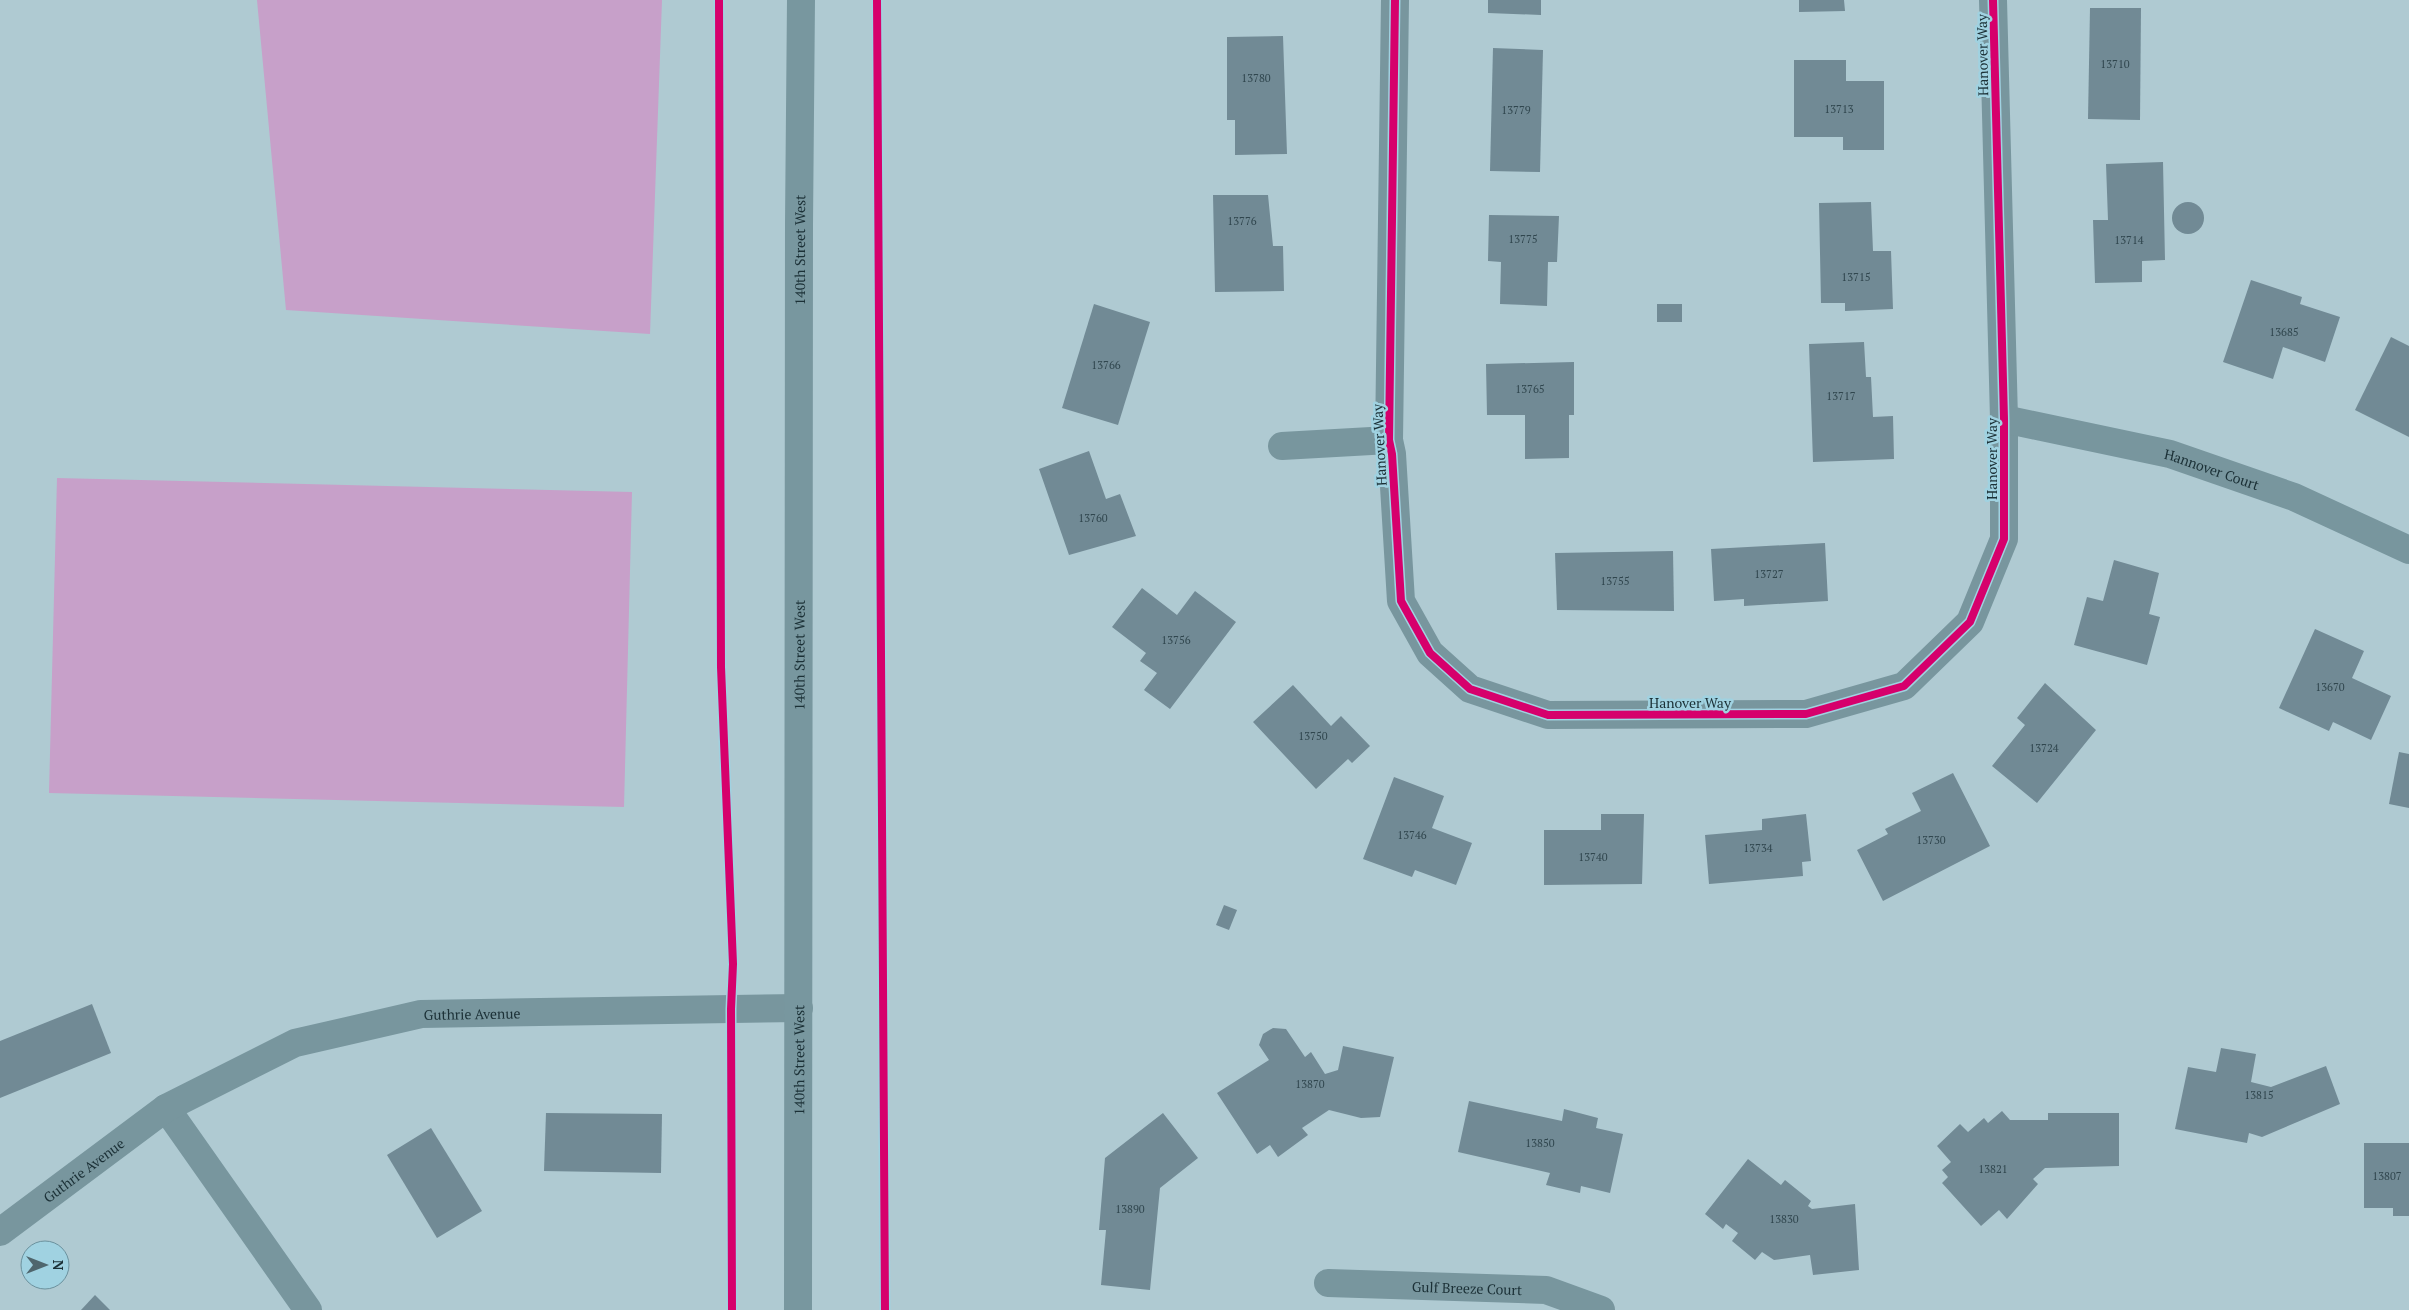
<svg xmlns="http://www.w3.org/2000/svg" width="2409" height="1310" viewBox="0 0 2409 1310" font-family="'PT Serif',serif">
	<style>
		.green { fill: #c7a0c9 }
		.building { fill: #718a95 }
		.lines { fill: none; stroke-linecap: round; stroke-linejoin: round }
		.street { stroke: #78969e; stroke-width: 28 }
		.secondary { stroke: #78979f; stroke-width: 28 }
		.cycleway-casing { stroke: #a0d2e1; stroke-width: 11 }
		.cycleway { stroke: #d6006c; stroke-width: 8 }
		.labels { text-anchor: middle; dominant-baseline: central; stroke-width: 5; stroke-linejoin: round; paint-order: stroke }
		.number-label { font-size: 11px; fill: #30464e }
		.street-label { font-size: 14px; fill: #1b3036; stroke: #a0d2e1 }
	</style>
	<rect width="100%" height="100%" fill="#afcad2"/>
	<g class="green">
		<path d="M 257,0 L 662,0 L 650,334 L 286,310 Z"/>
		<path d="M 57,478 L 632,492 L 624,807 L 49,793 Z"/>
	</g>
	<g class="building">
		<path d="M 1488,0 L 1541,0 L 1541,15 L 1488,13 Z"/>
		<path d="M 1799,0 L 1844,0 L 1845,11 L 1799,12 Z"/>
		<path d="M 2090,8 L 2141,8 L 2140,120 L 2088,119 Z"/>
		<path d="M 1283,36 L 1287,154 L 1235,155 L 1235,120 L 1227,120 L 1227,37 Z"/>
		<path d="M 1493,48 L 1543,50 L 1540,172 L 1490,171 Z"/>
		<path d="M 1794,60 L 1846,60 L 1846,81 L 1884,81 L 1884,150 L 1843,150 L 1843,137 L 1794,137 Z"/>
		<path d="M 2163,162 L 2165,260 L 2142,261 L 2142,282 L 2095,283 L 2093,220 L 2108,220 L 2106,164 Z"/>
		<path d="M 1213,195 L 1268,195 L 1273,246 L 1283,246 L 1284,291 L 1215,292 Z"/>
		<path d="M 1871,202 L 1873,251 L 1891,251 L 1893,309 L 1845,311 L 1845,303 L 1821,303 L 1819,203 Z"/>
		<circle cx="2188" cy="218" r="16"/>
		<path d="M 1489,215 L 1559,216 L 1557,262 L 1548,262 L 1547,306 L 1500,304 L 1501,262 L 1488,261 Z"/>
		<path d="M 2251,280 L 2302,297 L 2300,304 L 2340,317 L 2325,362 L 2283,347 L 2273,379 L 2223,362 Z"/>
		<path d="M 1094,304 L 1150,322 L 1118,425 L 1062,408 Z"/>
		<rect x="1657" y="304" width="25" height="18"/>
		<path d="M 2391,337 L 2409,346 L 2409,437 L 2355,410 Z"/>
		<path d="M 1864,342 L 1866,377 L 1871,377 L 1873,417 L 1893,416 L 1894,459 L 1813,462 L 1809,344 Z"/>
		<path d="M 1574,362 L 1574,415 L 1569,415 L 1569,458 L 1525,459 L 1525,415 L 1487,415 L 1486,364 Z"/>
		<path d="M 1089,451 L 1106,499 L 1120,494 L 1136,536 L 1069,555 L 1039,469 Z"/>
		<path d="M 1825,543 L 1828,601 L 1744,606 L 1744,599 L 1714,601 L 1711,549 Z"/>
		<path d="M 1673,551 L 1674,611 L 1557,610 L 1555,553 Z"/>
		<path d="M 2114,560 L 2159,573 L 2149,614 L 2160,617 L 2147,665 L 2074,645 L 2087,597 L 2103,601 Z"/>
		<path d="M 1142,588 L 1177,615 L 1195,591 L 1236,622 L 1170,709 L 1144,690 L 1157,673 L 1140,661 L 1146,653 L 1112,627 Z"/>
		<path d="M 2315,629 L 2364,651 L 2352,678 L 2391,696 L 2371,740 L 2333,722 L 2329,731 L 2279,708 Z"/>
		<path d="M 2045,683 L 2096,730 L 2037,803 L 1992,766 L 2025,725 L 2017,718 Z"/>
		<path d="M 1293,685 L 1331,726 L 1341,716 L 1370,746 L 1352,763 L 1348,759 L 1316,789 L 1253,722 Z"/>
		<path d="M 2399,752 L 2409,754 L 2409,808 L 2389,804 Z"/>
		<path d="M 1953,773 L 1990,846 L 1883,901 L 1857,850 L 1888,834 L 1885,829 L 1921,811 L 1912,793 Z"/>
		<path d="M 1394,777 L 1444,796 L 1432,828 L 1472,843 L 1456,885 L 1415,870 L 1412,877 L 1363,859 Z"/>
		<path d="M 1601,814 L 1644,814 L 1642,884 L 1544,885 L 1544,830 L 1601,830 Z"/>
		<path d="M 1806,814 L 1811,861 L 1802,862 L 1803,876 L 1709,884 L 1705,835 L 1762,830 L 1762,819 Z"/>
		<path d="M 1224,905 L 1237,910 L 1229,930 L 1216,925 Z"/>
		<path d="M 92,1004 L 111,1053 L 0,1098 L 0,1041 Z"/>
		<path d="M 1273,1028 L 1286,1029 L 1305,1057 L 1311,1052 L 1325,1074 L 1338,1070 L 1343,1046 L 1394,1057 L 1380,1117 L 1361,1118 L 1329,1110 L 1302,1128 L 1308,1135 L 1278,1157 L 1270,1145 L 1257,1154 L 1217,1093 L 1269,1060 L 1259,1045 L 1263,1034 Z"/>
		<path d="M 2221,1048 L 2256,1054 L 2251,1082 L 2271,1087 L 2326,1066 L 2340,1104 L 2262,1137 L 2249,1133 L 2247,1143 L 2175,1129 L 2188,1067 L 2216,1072 Z"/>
		<path d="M 1469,1101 L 1562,1121 L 1564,1109 L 1598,1118 L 1596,1128 L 1623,1134 L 1610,1193 L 1581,1186 L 1580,1193 L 1546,1185 L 1550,1173 L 1458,1152 Z"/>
		<path d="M 2002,1111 L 2010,1120 L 2048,1120 L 2048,1113 L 2119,1113 L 2119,1166 L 2045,1168 L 2033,1179 L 2038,1184 L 2007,1219 L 1999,1210 L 1981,1226 L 1942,1183 L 1948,1177 L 1942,1170 L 1951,1162 L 1937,1146 L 1960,1124 L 1968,1132 L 1984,1118 L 1988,1123 Z"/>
		<path d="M 546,1113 L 662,1114 L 661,1173 L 544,1171 Z"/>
		<path d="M 1163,1113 L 1198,1158 L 1160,1188 L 1150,1290 L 1101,1285 L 1106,1230 L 1099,1230 L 1105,1158 Z"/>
		<path d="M 431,1128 L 482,1211 L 437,1238 L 387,1155 Z"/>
		<path d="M 2364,1143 L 2409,1143 L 2409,1216 L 2393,1216 L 2393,1208 L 2364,1208 Z"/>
		<path d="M 1748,1159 L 1781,1185 L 1785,1180 L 1811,1201 L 1808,1206 L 1812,1209 L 1855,1204 L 1859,1270 L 1813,1275 L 1810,1255 L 1774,1260 L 1762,1252 L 1755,1260 L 1732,1241 L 1738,1233 L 1726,1224 L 1723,1229 L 1705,1214 Z"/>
		<path d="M 95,1295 L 110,1310 L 81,1310 Z"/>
	</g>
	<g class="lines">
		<g class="street">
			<path d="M 1395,0 L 1389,440 L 1392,454 L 1401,601 L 1430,653 L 1470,689 L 1548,715 L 1806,714 L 1904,686 L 1970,622 L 2004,539 L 2004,419 L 1993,0"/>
			<path id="s1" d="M 2004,419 L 2170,454 L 2294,497 L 2409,550"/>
			<path d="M 1282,446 L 1389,440"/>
			<path d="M 166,1108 L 308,1310"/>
			<path id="s2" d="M 0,1232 L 166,1108 L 295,1043 L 421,1014 L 799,1008"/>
			<path id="s3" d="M 1328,1283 L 1546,1290 L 1601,1310"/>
		</g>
		<path class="secondary" id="s4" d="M 798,1310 L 799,224 L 801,0"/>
		<defs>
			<g id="cycleway">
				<path d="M 719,0 L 721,667 L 733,964 L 731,1009 L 732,1310"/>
				<path d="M 877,0 L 885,1310"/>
				<path d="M 1395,0 L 1389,440 L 1392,454 L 1401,601 L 1430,653 L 1470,689 L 1548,715 L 1806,714 L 1904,686 L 1970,622 L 2004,539 L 2004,419 L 1993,0"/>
			</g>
		</defs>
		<use href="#cycleway" class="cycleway-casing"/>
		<use href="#cycleway" class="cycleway"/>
	</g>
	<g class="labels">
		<g class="number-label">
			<text x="2115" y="64">13710</text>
			<text x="1256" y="78">13780</text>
			<text x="1839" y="109">13713</text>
			<text x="1516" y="110">13779</text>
			<text x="1242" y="221">13776</text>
			<text x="1523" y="239">13775</text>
			<text x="2129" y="240">13714</text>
			<text x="1856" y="277">13715</text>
			<text x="2284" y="332">13685</text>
			<text x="1106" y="365">13766</text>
			<text x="1530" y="389">13765</text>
			<text x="1841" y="396">13717</text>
			<text x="1093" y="518">13760</text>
			<text x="1769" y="574">13727</text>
			<text x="1615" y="581">13755</text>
			<text x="1176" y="640">13756</text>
			<text x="2330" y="687">13670</text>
			<text x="1313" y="736">13750</text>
			<text x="2044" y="748">13724</text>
			<text x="1412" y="835">13746</text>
			<text x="1931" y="840">13730</text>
			<text x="1758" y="848">13734</text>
			<text x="1593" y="857">13740</text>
			<text x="1310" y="1084">13870</text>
			<text x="2259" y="1095">13815</text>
			<text x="1540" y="1143">13850</text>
			<text x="1993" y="1169">13821</text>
			<text x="2387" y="1176">13807</text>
			<text x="1130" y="1209">13890</text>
			<text x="1784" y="1219">13830</text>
		</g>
		<g class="street-label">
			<text transform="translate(1982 55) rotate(-91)">Hanover Way</text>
			<text stroke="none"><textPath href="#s4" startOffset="1060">140th Street West</textPath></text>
			<text transform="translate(1379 445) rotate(-93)">Hanover Way</text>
			<text transform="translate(1991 459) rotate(-90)">Hanover Way</text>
			<text stroke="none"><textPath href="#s1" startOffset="214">Hannover Court</textPath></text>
			<text stroke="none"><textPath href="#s4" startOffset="655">140th Street West</textPath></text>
			<text x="1690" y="702">Hanover Way</text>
			<text stroke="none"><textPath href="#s2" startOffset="532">Guthrie Avenue</textPath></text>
			<text stroke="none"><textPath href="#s4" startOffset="250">140th Street West</textPath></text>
			<text stroke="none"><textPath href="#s2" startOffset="104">Guthrie Avenue</textPath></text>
			<text stroke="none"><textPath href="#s3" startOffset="139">Gulf Breeze Court</textPath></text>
		</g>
	</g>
	<g transform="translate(45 1265) rotate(90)"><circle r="24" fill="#a0d2e1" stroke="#6b919d"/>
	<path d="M0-4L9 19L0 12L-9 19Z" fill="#4f666d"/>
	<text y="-8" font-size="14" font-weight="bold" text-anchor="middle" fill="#1b3036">N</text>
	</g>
</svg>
